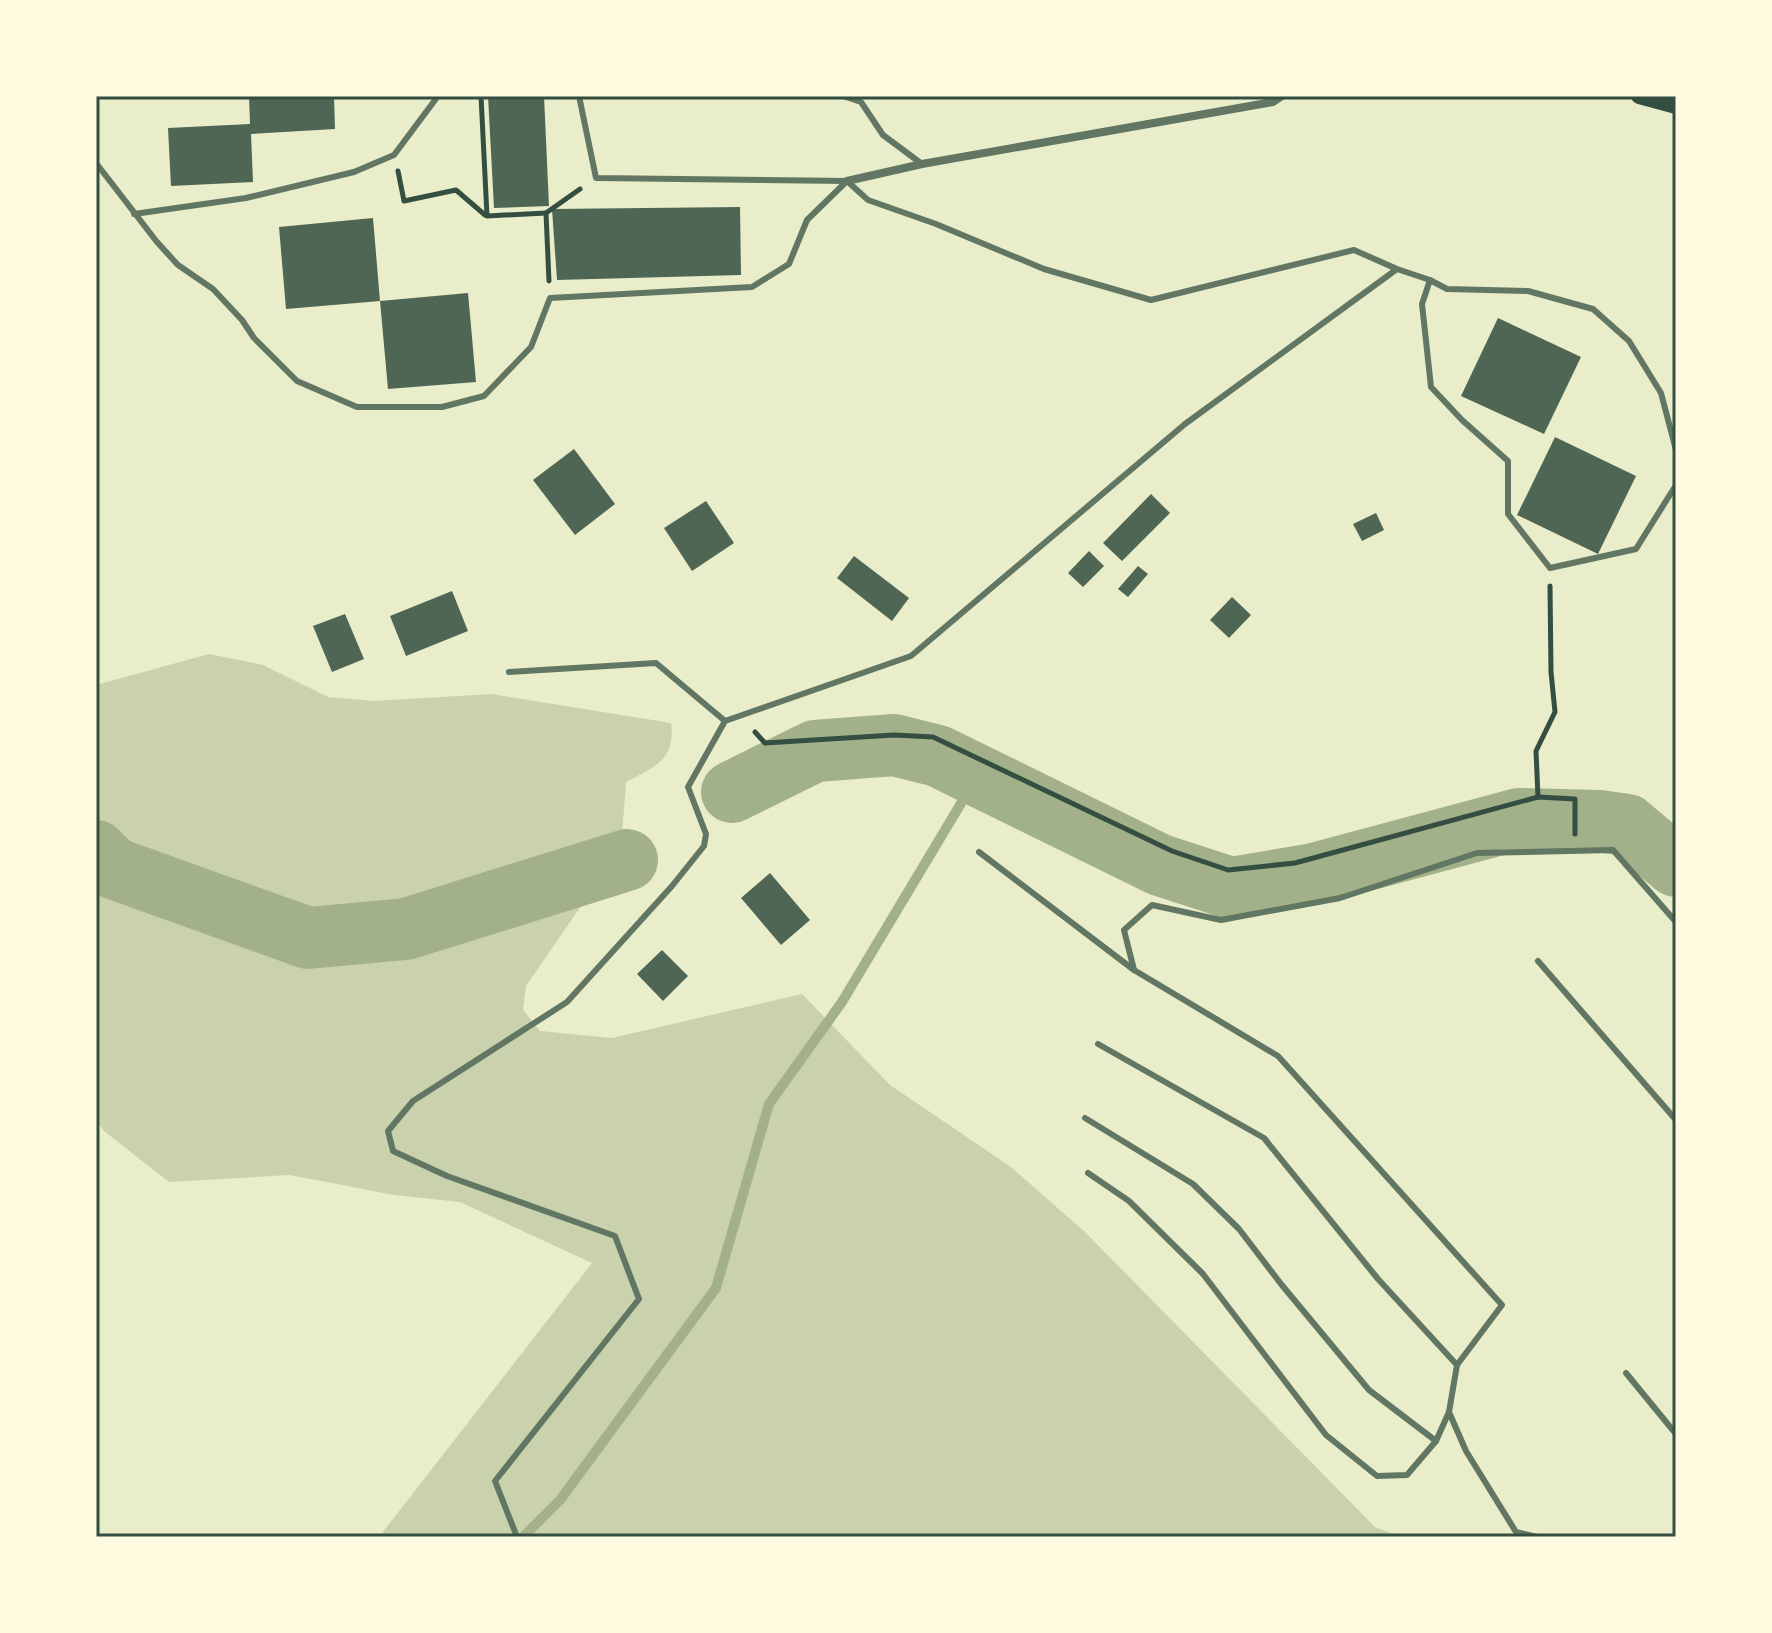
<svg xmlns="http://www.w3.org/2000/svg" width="1772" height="1633" viewBox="0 0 1772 1633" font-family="Mulish,sans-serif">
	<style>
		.green { fill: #cad2ad }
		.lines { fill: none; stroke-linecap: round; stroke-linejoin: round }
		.stream { stroke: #a3b18a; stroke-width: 10 }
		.river { stroke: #a3b18a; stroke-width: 62 }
		.building { fill: #4f6655 }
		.path { stroke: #344e41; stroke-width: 5 }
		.service { stroke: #617663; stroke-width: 6 }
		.minor { stroke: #617663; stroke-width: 8 }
		.secondary { stroke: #344e41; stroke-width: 16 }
		.neatline { fill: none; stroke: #344e41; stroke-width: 3 }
	</style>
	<rect width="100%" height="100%" fill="#e9edc9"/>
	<path class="green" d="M 209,654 L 263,665 L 328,697 L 374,701 L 491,694 L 671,723 C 676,760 654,767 626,782 L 621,848 L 526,986 L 523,1010 L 540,1031 L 612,1038 L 802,994 L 890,1085 L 1011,1167 L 1085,1232 L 1375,1527 L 1402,1537 L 379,1537 L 592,1263 L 460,1202 L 394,1195 L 290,1175 L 169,1182 L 104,1131 L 96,1119 L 96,685 Z"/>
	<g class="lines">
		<path class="stream" d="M 523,1537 L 560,1500 L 716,1288 L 769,1104 L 842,1002 L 978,775"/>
		<g class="river">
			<path d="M 732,792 L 815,751 L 894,745 L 938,756 L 1160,865 L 1231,888 L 1314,874 L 1519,819 L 1599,821 L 1627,825 L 1676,866"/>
			<path d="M 96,851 L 113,868 L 308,938 L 406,929 L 627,860"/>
		</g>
	</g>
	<g class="building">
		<path d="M 249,96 L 334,96 L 335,129 L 251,134 L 253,182 L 171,186 L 168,128 L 250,124 Z"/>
		<path d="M 488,96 L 544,96 L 549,206 L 494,208 Z"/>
		<path d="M 740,207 L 741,275 L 557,280 L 552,209 Z"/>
		<path d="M 373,218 L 380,301 L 468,293 L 476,382 L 388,389 L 380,301 L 286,309 L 279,227 Z"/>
		<path d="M 1498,318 L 1581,357 L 1544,434 L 1461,396 Z"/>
		<path d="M 1555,437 L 1636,476 L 1598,554 L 1517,515 Z"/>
		<path d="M 574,449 L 615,504 L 575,535 L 533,480 Z"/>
		<path d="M 1151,494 L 1170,513 L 1122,561 L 1103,543 Z"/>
		<path d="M 706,501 L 734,543 L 692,571 L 664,528 Z"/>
		<path d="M 1376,513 L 1384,530 L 1362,541 L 1353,524 Z"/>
		<path d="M 1089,551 L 1104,566 L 1083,587 L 1068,573 Z"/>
		<path d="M 854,556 L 909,598 L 892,621 L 837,578 Z"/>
		<path d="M 1138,566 L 1148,574 L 1128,597 L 1118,589 Z"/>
		<path d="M 452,591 L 468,631 L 406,656 L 390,616 Z"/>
		<path d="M 1232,597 L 1251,615 L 1229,638 L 1210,620 Z"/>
		<path d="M 345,614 L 364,659 L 332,672 L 313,626 Z"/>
		<path d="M 770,873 L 810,920 L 781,945 L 741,898 Z"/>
		<path d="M 662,950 L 688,976 L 663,1001 L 637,974 Z"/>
	</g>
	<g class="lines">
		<g class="path">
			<path d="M 481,96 L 487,216 L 546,213"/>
			<path d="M 398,171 L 404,201 L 456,190 L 485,215"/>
			<path d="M 549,281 L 546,213 L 580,189"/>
			<path d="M 755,732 L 765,743 L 894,735 L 933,737 L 1172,851 L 1228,870 L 1295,863 L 1538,797 L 1575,799 L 1575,834"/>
			<path d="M 1538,797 L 1536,751 L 1555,712 L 1551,672 L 1550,586"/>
		</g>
		<g class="service">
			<path d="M 579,96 L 596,178 L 847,181"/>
			<path d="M 843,96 L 861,102 L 883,135 L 922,164"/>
			<path d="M 96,163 L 157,242 L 178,265 L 213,289 L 242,320 L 254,338 L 297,381 L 357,407 L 442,407 L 484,396 L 531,347 L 550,298 L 752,287 L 789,264 L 807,220 L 847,181"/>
			<path d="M 134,214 L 246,198 L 354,172 L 394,155 L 438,96"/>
			<path d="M 1397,269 L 1430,280 L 1447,289 L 1528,291 L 1593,309 L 1629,341 L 1661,393 L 1676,450"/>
			<path d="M 1430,280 L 1422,304 L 1431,387 L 1462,420 L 1508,461 L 1508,514 L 1550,568 L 1636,549 L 1676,485"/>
			<path d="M 509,672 L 656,663 L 725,721 L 911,656 L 1185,424 L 1397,269 L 1354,250 L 1151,300 L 1044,269 L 936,224 L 868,200 L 847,181"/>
			<path d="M 979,852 L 1134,970"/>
			<path d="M 1538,961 L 1676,1120"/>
			<path d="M 1098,1044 L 1264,1138 L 1378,1279 L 1457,1365"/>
			<path d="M 1085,1118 L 1193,1184 L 1239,1229 L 1281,1284 L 1369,1390 L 1436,1441 L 1449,1412 L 1457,1365 L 1502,1305 L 1278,1056 L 1134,970 L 1124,930 L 1152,905 L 1221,920 L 1340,898 L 1477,853 L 1613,850 L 1676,922"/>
			<path d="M 1088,1173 L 1129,1201 L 1203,1274 L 1326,1435 L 1377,1476 L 1407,1475 L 1436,1441"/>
			<path d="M 1626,1373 L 1676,1434"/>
			<path d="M 1449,1412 L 1466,1451 L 1516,1532 L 1537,1537"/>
			<path d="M 517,1537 L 495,1481 L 639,1299 L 615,1236 L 447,1176 L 393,1151 L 388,1131 L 413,1101 L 567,1002 L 672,886 L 704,846 L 706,834 L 688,787 L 725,721"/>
		</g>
		<path class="minor" d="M 847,181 L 922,164 L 1273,102 L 1282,96"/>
		<path class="secondary" d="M 1639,96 L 1676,106"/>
	</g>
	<rect width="1772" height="1633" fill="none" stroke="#fefae0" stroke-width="196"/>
	<rect x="98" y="98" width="1576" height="1437" class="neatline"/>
</svg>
